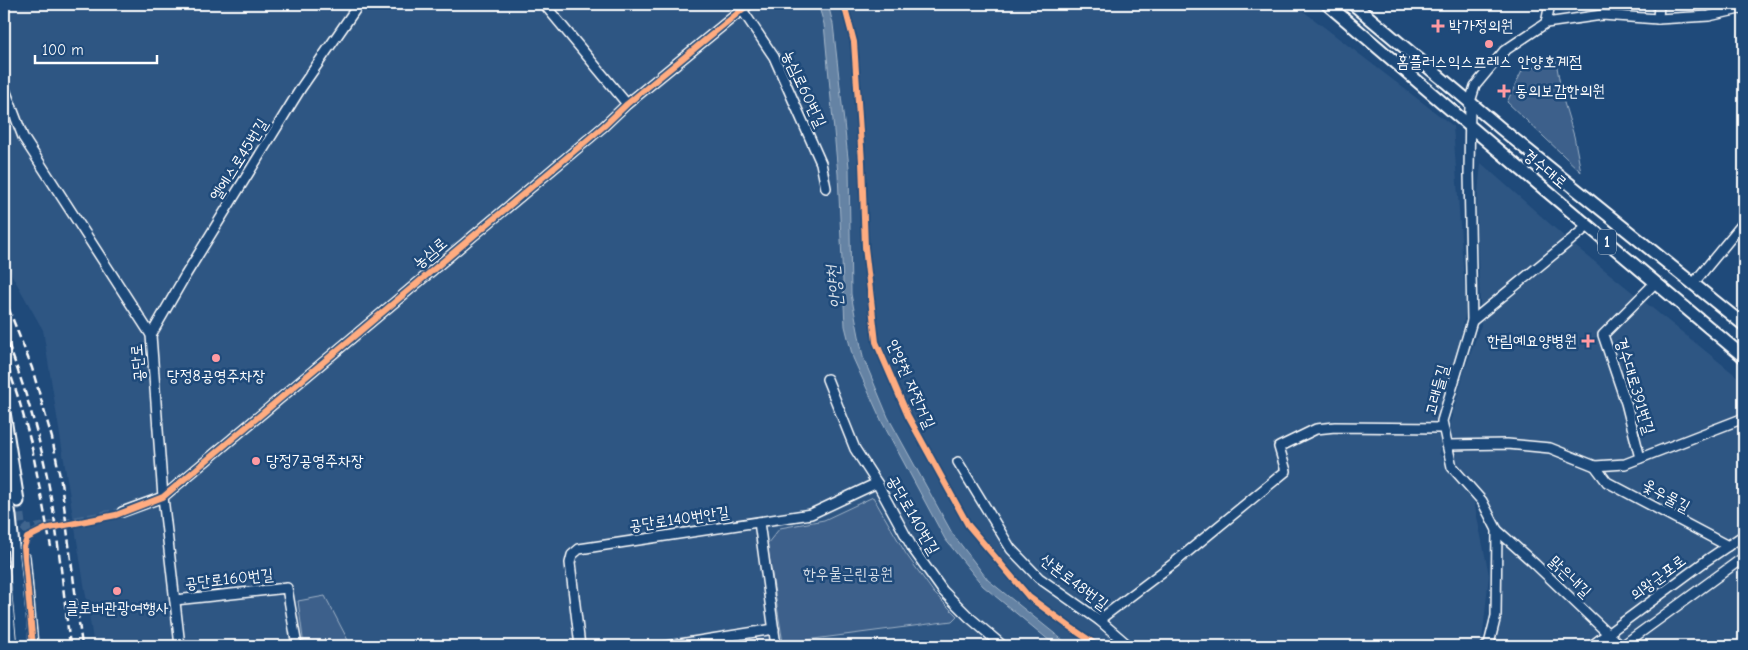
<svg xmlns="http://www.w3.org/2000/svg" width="1748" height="650" viewBox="0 0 1748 650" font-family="'Comic Neue','Poor Story',sans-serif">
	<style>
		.built { fill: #2e5683 }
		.green { fill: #3c618b; stroke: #9eb0c5 }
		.water { fill: #6583a4; stroke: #a3b5c8 }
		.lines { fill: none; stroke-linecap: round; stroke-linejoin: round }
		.minor-tunnel { stroke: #41658e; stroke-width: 9; stroke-dasharray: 9 4.5; stroke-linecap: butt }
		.minor-casing { stroke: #fff; stroke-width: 12 }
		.major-casing { stroke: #fff; stroke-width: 15 }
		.minor { stroke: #1f4a7a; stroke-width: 9 }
		.major { stroke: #1f4a7a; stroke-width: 11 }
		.rail { stroke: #fff; stroke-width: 2.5; stroke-dasharray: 8 4; stroke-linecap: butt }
		.cycleway-casing { stroke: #1f4a7a; stroke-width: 9 }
		.cycleway { stroke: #ffac80; stroke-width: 6 }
		.poi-dot { fill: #ff9aa2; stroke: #1f4a7a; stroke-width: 2 }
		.labels { text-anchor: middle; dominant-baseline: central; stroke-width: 5; stroke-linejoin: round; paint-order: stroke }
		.shield { fill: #1f4a7a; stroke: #bcc9d7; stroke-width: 1 }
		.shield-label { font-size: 15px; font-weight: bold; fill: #fff }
		.poi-label { font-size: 16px; fill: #fff; stroke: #1f4a7a; text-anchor: start }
		.street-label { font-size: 16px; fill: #fff; stroke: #1f4a7a }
		.park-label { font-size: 16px; fill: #d8dfe8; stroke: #1f4a7a }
		.water-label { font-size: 18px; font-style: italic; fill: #d8e0e8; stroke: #1f4a7a }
	</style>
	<rect width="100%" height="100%" fill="#1f4a7a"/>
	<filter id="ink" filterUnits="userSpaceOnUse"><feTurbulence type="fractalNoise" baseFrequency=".02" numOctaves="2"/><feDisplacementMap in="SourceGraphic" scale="10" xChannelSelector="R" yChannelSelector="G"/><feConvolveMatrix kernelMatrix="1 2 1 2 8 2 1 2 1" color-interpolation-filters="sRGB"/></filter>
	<g filter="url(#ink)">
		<g class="built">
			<path d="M 4,4 L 1294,4 L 1453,126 L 1466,309 L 1439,453 L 1474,502 L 1489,575 L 1482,642 L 1477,646 L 94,646 L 43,330 L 4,261 Z"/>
			<path d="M 1481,163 L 1575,246 L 1744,382 L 1744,646 L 1491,646 L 1500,528 L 1493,509 L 1453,457 L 1449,427 L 1465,369 L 1481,325 L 1476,214 Z"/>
		</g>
		<g class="green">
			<path d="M 1556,61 L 1562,96 L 1574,136 L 1581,172 L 1507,102 L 1522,71 Z"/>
			<path d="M 873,497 L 906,554 L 934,593 L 957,616 L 952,621 L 783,643 L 767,544 L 780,528 L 824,520 Z"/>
			<path d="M 325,596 L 351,646 L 304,646 L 298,601 Z"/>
		</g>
		<path class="water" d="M 818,4 L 828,4 L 833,24 L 849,167 L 851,294 L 863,357 L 888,417 L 952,533 L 988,580 L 1070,646 L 1056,646 L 983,586 L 945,539 L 882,422 L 853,358 L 845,326 L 838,174 L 824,24 Z"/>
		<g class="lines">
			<g class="minor-tunnel">
				<path d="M 18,501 L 21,524 L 27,530 L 122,512"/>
				<path d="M 25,557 C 23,542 26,537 39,531"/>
			</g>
			<defs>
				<g id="minor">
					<path d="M 544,4 L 627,104"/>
					<path d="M 738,4 L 774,57 L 821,163 L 826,188"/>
					<path d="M 1658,19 L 1659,4"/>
					<path d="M 1546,23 L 1550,4"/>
					<path d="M 4,87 L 23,137 L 151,335 L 163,497 L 180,646"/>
					<path d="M 1693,284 L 1744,222"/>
					<path d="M 1472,321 L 1588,226"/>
					<path d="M 151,335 L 185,276 L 301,88 L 359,4"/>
					<path d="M 827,379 L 855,449 L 877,483 L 913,549 L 943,591 L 969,617 L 1003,646"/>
					<path d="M 1447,445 L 1507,444 L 1550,448 L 1595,466 L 1625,464 L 1744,418"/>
					<path d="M 1640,458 L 1626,403 L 1603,335 L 1655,283"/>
					<path d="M 958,462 L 1011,549 L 1039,578 L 1099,620 L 1129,646"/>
					<path d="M 1595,466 L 1607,482 L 1728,546"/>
					<path d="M 122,512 L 163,497 L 604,126 L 627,104 L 749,4"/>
					<path d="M 759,522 L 776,646"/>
					<path d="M 1497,530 L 1535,564 L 1621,646"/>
					<path d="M 25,557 L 33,646"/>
					<path d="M 175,600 L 287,588 L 297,646"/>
					<path d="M 1099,620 L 1174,563 L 1286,471 L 1279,447 L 1316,429 L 1335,427 L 1443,428"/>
					<path d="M 580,646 L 570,563 L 572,555 L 579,549 L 811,514 L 877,483"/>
					<path d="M 667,646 L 774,629"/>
					<path d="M 1486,646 L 1489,644 L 1496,616 L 1497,530 L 1482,501 L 1452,467 L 1442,421 L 1472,321 L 1469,173 L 1470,102 L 1475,86 L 1504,51 L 1546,23 L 1602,15 L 1658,19 L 1709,16 L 1744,8"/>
					<path d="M 1591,646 L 1707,560 L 1744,535"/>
					<path d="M 1622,646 L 1744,557"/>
				</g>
				<g id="major">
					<path d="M 1327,4 L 1492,145 L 1744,357"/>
					<path d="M 1353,4 L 1504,131 L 1744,325"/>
					<path d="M 4,412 L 18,501"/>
					<path d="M 4,477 L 10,516 L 23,646"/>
					<path d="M 4,571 L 11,646"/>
				</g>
			</defs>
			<use href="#minor" class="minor-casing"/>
			<use href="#major" class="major-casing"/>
			<use href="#minor" class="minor"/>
			<use href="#major" class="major"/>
			<g class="rail">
				<path d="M 4,297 L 32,368 L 52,438 L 61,482 L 82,646"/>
				<path d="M 4,333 C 22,379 37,427 47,476 C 58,532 63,589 70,646"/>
				<path d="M 4,355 L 19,400 L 31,443 L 51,547"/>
			</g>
			<defs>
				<g id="cycleway">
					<path d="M 844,4 L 854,42 L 862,162 L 865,247 L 876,342 L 908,416 L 968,525 L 1029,597 L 1070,627 L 1098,646"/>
					<path d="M 33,646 L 24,547 L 27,538 L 45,529 L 116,515 L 163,497 L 604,126 L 627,104 L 749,4"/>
				</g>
			</defs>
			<use href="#cycleway" class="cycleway-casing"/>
			<use href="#cycleway" class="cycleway"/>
		</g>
	</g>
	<g class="poi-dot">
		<path d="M1435.5 18.5h5v5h5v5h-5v5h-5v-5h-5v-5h5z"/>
		<circle cx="1489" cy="44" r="5"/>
		<path d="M1501.5 83.5h5v5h5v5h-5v5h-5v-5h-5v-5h5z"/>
		<path d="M1585.5 333.5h5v5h5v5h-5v5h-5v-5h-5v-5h5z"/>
		<circle cx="216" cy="358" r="5"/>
		<circle cx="256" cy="461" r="5"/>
		<circle cx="117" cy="591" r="5"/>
	</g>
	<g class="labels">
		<rect class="shield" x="1598" y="229.5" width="18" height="25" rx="4"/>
		<g class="shield-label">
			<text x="1607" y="242">1</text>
		</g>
		<g class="poi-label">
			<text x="1449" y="26">박가정의원</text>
			<text x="1489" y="62" text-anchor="middle">홈플러스익스프레스 안양호계점</text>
			<text x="1515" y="91">동의보감한의원</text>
			<text x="1577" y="341" text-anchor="end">한림예요양병원</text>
			<text x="216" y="376" text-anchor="middle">당정8공영주차장</text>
			<text x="266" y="461">당정7공영주차장</text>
			<text x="117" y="608" text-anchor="middle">클로버관광여행사</text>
		</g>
		<g class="street-label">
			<text transform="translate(804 89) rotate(65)">농심로60번길</text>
			<text transform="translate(239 160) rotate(-58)">엘에스로45번길</text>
			<text transform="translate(1545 169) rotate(40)">경수대로</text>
			<text transform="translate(430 253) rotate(-40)">농심로</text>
			<text transform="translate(138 363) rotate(-95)">공단로</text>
			<text transform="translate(911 384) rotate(66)">안양천 자전거길</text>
			<text transform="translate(1635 386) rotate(73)">경수대로391번길</text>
			<text transform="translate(1437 390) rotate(-75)">고래들길</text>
			<text transform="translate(1666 496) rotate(28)">옻우물길</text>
			<text transform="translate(913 515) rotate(60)">공단로140번길</text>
			<text transform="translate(679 519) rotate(-8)">공단로140번안길</text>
			<text transform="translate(1570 577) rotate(44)">맑은내길</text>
			<text transform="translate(1658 578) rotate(-37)">의왕군포로</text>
			<text transform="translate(229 579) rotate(-6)">공단로160번길</text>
			<text transform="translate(1074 582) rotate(37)">산본로48번길</text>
		</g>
		<g class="park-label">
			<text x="848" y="574">한우물근린공원</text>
		</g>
		<g class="water-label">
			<text transform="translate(835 287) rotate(-96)">안양천</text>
		</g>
	</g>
	<rect width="1748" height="650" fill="none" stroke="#1f4a7a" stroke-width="20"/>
	<rect x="10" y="10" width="1728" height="630" fill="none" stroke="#fff" stroke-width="2" filter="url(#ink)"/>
	<path d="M35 55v8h122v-8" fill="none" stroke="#ffffff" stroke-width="2.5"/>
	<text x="42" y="55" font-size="15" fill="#ffffff" stroke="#1f4a7a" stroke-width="4" paint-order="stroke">100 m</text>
</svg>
